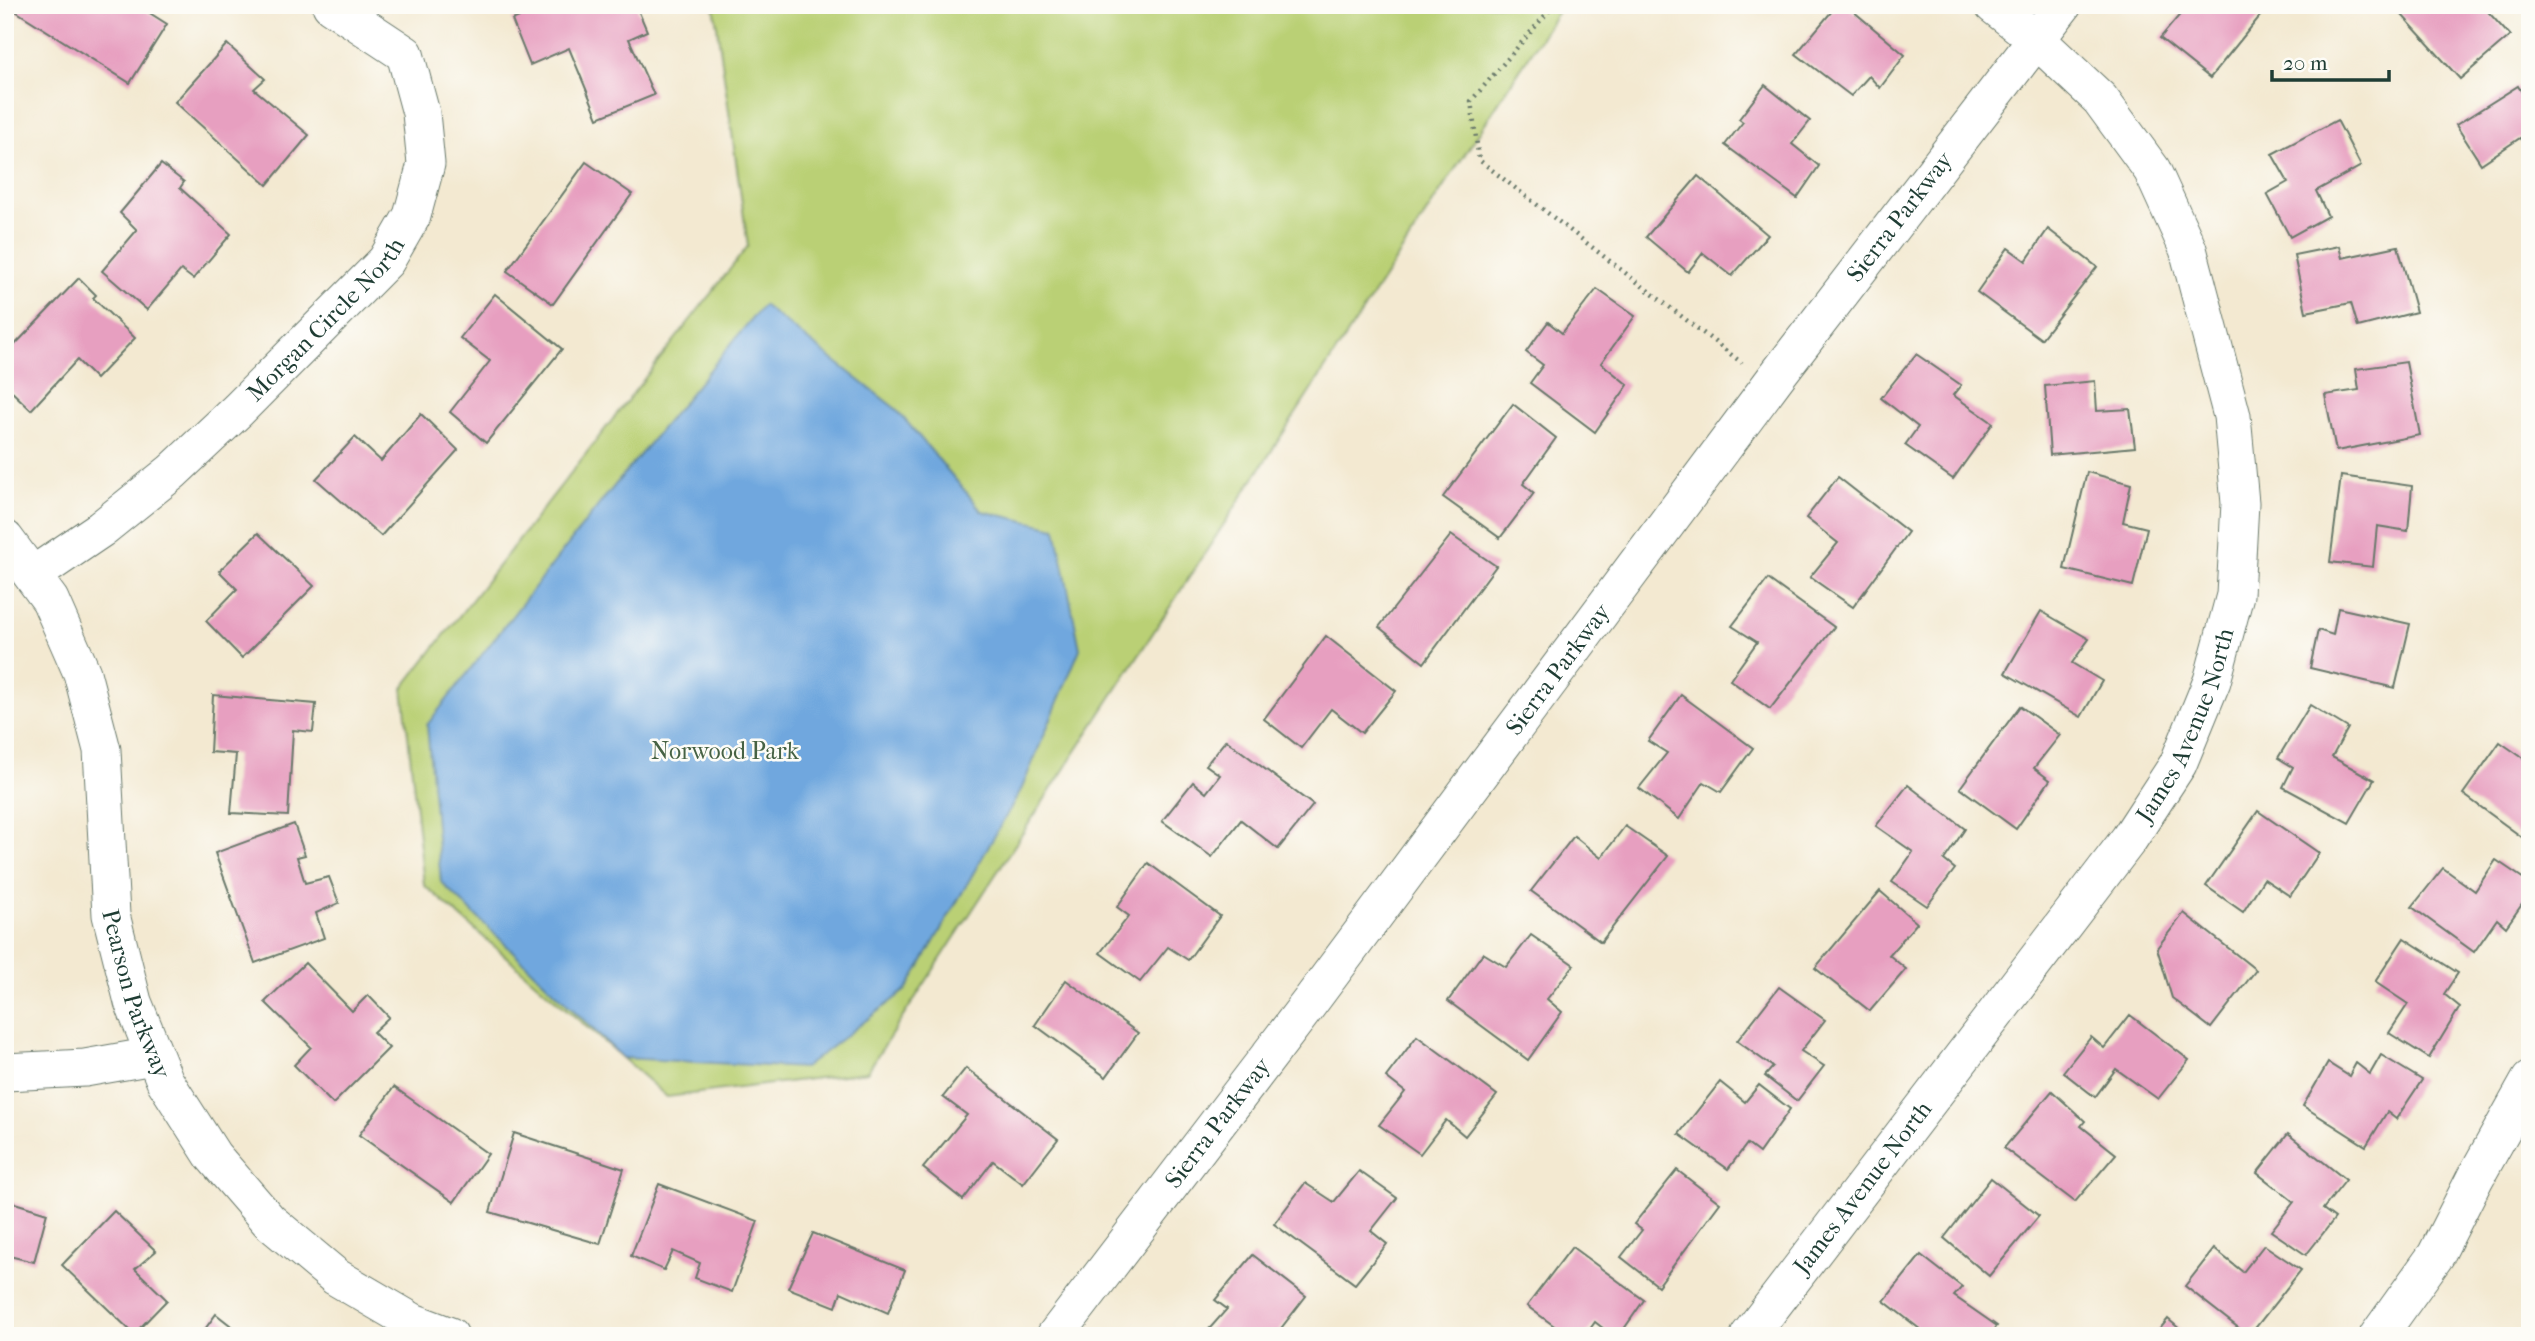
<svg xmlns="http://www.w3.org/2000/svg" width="2535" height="1341" viewBox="0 0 2535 1341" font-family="'IM FELL French Canon',serif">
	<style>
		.green { fill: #bad074; stroke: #6c8654; stroke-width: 2 }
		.water { fill: #70a7de; stroke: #487289; stroke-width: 2 }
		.building { fill: #e79fc0 }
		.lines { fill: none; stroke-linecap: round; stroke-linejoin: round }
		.street-casing { stroke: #69796b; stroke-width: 39 }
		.path { stroke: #69796b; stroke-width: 4.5; stroke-dasharray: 2 5; stroke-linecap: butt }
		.street { stroke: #fff; stroke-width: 37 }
		.labels { text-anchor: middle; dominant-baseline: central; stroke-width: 5; stroke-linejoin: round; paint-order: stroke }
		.street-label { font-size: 24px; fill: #1f3d34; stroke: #fdfcf7 }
		.park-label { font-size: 24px; fill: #466244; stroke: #fdfcf7 }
	</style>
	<rect width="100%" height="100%" fill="#fdfcf7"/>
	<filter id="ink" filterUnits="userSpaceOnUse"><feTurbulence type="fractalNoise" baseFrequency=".0143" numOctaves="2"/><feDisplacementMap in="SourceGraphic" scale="14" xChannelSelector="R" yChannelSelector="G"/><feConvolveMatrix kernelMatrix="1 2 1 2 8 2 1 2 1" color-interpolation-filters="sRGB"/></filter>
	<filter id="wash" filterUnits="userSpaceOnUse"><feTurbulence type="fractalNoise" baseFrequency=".00686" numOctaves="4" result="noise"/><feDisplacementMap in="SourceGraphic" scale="28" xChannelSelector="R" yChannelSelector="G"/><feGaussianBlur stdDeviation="1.57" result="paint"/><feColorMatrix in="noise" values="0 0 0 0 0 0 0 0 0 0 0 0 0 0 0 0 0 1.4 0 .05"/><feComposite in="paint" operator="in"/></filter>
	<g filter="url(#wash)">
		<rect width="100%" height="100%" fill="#f3e9d1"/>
		<path class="green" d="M 714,5 L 1562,5 L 867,1072 L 667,1097 L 424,885 L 403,688 L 748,246 Z"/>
		<path class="water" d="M 763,305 L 896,409 L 982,511 L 1056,528 L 1080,649 L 1022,788 L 907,989 L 804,1068 L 623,1058 L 441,882 L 427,725 L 602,501 Z"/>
		<g id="blocks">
			<g class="building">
				<path d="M 6,5 L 137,5 L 167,24 L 130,83 Z"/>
				<path d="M 547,5 L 636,5 L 647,31 L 629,39 L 654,95 L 598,118 L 569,48 L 530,65 L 512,20 Z"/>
				<path d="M 1837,5 L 1846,5 L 1905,55 L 1880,88 L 1869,76 L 1851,96 L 1796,54 Z"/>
				<path d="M 2188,5 L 2269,5 L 2210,78 L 2160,38 Z"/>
				<path d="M 2393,5 L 2482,5 L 2510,36 L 2460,79 Z"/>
				<path d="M 227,44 L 265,79 L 254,89 L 309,135 L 267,185 L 175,102 Z"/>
				<path d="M 1765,85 L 1810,121 L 1792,144 L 1819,166 L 1797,198 L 1725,145 L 1743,122 L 1739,119 Z"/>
				<path d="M 2518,86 L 2530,105 L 2530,154 L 2520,138 L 2481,164 L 2456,125 Z"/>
				<path d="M 2337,120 L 2361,166 L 2316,191 L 2328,216 L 2290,237 L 2267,194 L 2288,182 L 2272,154 Z"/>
				<path d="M 586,162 L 632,194 L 553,304 L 507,271 Z"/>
				<path d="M 161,164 L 184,182 L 180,188 L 231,234 L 193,279 L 181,270 L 147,310 L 102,271 L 137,230 L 120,213 Z"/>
				<path d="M 1698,176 L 1768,235 L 1732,276 L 1703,253 L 1688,272 L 1646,237 Z"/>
				<path d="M 2048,229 L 2097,267 L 2041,339 L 1977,292 L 2008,248 L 2026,261 Z"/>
				<path d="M 2339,246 L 2342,258 L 2398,246 L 2416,312 L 2358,327 L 2351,303 L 2306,312 L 2294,255 Z"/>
				<path d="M 79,278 L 96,295 L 93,298 L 135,338 L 96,379 L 77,360 L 31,410 L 5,385 L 5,355 Z"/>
				<path d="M 1597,289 L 1635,316 L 1601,363 L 1628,385 L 1595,432 L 1530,383 L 1543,365 L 1526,352 L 1548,322 L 1562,333 Z"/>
				<path d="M 495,294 L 562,349 L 486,443 L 450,412 L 490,361 L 460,338 Z"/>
				<path d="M 1916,354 L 1961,385 L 1953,395 L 1993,423 L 1953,479 L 1905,445 L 1918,427 L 1881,398 Z"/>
				<path d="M 2406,362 L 2420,435 L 2336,451 L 2325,395 L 2359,390 L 2356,369 Z"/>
				<path d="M 2095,381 L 2097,411 L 2130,409 L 2135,447 L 2050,455 L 2045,386 Z"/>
				<path d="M 1513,404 L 1556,438 L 1523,484 L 1534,493 L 1500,538 L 1443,497 Z"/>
				<path d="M 421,414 L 458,450 L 381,536 L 316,479 L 355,437 L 381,461 Z"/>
				<path d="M 2087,472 L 2131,484 L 2123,522 L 2147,528 L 2133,586 L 2064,569 Z"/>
				<path d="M 2341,476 L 2412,486 L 2408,531 L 2377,526 L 2373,567 L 2330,562 Z"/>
				<path d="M 1838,477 L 1908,532 L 1853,607 L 1810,577 L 1838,543 L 1806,518 Z"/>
				<path d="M 258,533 L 314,586 L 242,658 L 206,621 L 237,589 L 219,571 Z"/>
				<path d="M 1451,535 L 1496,566 L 1424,663 L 1379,627 Z"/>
				<path d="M 1768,579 L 1834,627 L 1770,709 L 1730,680 L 1757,642 L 1732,626 Z"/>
				<path d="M 2338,608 L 2410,624 L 2395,688 L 2310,668 L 2318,630 L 2333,635 Z"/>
				<path d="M 2041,611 L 2089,639 L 2072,663 L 2102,681 L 2081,717 L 2005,673 Z"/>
				<path d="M 1326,636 L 1396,691 L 1362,733 L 1331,709 L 1301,748 L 1264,719 Z"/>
				<path d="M 213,695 L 316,704 L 313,732 L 293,730 L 288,816 L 231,813 L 236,754 L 210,752 Z"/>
				<path d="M 1681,695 L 1753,748 L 1721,792 L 1704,782 L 1679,819 L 1639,788 L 1667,753 L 1648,741 Z"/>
				<path d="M 2310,705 L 2348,728 L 2332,757 L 2374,780 L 2349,823 L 2283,787 L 2293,767 L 2278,758 Z"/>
				<path d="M 2020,706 L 2060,735 L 2034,768 L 2050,780 L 2016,829 L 1960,788 Z"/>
				<path d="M 1226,740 L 1313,805 L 1278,849 L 1241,820 L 1212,857 L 1162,821 L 1193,782 L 1206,793 L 1220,775 L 1206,765 Z"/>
				<path d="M 2500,742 L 2530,763 L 2530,843 L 2463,794 Z"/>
				<path d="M 1908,785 L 1965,829 L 1944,860 L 1955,869 L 1927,906 L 1892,882 L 1913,852 L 1876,826 Z"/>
				<path d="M 2258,811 L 2319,853 L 2290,896 L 2264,879 L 2243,912 L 2206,886 Z"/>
				<path d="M 294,824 L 305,855 L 297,857 L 305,883 L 329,877 L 339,903 L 316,913 L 324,938 L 255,963 L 215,853 Z"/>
				<path d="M 1625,826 L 1668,856 L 1601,942 L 1531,891 L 1574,836 L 1601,858 Z"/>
				<path d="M 2496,860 L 2530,883 L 2530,893 L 2506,927 L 2497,919 L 2474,952 L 2412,907 L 2443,868 L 2475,891 Z"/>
				<path d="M 1148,863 L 1220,916 L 1188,960 L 1168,947 L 1140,982 L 1100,953 L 1129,916 L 1117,907 Z"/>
				<path d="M 1880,891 L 1917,923 L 1889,955 L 1906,969 L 1870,1011 L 1815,968 Z"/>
				<path d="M 2184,913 L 2256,970 L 2211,1028 L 2172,998 L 2157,948 Z"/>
				<path d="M 1531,935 L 1574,965 L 1547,999 L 1562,1012 L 1528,1060 L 1448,1001 L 1483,953 L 1506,967 Z"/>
				<path d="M 2404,938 L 2458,973 L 2444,994 L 2460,1007 L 2429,1058 L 2389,1033 L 2408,1004 L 2375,982 Z"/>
				<path d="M 305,963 L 352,1011 L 368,995 L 389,1017 L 373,1032 L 389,1048 L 333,1104 L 294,1065 L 311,1047 L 265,1002 Z"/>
				<path d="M 1066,980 L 1138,1033 L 1106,1077 L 1035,1025 Z"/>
				<path d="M 1779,987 L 1825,1020 L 1801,1051 L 1824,1066 L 1797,1101 L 1765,1076 L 1773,1067 L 1737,1041 Z"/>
				<path d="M 2130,1015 L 2189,1060 L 2158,1099 L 2116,1069 L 2095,1097 L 2063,1072 L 2091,1037 L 2104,1048 Z"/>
				<path d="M 1417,1036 L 1497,1095 L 1465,1136 L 1446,1120 L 1420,1154 L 1379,1125 L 1405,1092 L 1386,1077 Z"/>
				<path d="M 2381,1055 L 2422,1080 L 2396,1119 L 2387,1112 L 2366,1146 L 2303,1106 L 2328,1063 L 2349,1076 L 2356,1063 L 2370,1074 Z"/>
				<path d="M 966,1068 L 1058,1139 L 1023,1184 L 993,1161 L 963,1200 L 923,1168 L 967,1115 L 943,1097 Z"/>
				<path d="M 1720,1082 L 1745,1102 L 1759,1085 L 1790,1109 L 1759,1153 L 1747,1144 L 1728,1169 L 1679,1134 Z"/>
				<path d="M 394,1087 L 488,1154 L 454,1202 L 359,1135 Z"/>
				<path d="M 2052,1091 L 2085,1121 L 2081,1126 L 2116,1154 L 2075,1202 L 2004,1148 Z"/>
				<path d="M 514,1133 L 624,1169 L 600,1244 L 490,1212 Z"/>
				<path d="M 2288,1134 L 2346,1180 L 2323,1209 L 2335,1218 L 2306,1255 L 2271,1231 L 2294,1202 L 2257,1173 Z"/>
				<path d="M 1677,1170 L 1720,1203 L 1658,1286 L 1621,1257 L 1642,1230 L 1634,1224 Z"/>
				<path d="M 1359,1171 L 1397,1198 L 1371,1231 L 1387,1244 L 1355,1284 L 1274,1224 L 1305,1183 L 1334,1202 Z"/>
				<path d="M 1991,1178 L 2039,1216 L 1989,1276 L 1944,1238 Z"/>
				<path d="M 659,1184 L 758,1221 L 732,1292 L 695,1278 L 700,1263 L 673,1251 L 664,1270 L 631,1256 Z"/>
				<path d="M 5,1200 L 47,1213 L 34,1262 L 5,1255 Z"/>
				<path d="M 114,1211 L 156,1251 L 135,1269 L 167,1300 L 134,1334 L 62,1265 Z"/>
				<path d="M 813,1233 L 905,1270 L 888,1313 L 841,1292 L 836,1307 L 788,1288 Z"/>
				<path d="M 2264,1245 L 2301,1270 L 2249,1336 L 2185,1286 L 2214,1249 L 2243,1272 Z"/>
				<path d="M 1572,1247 L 1644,1300 L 1619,1336 L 1613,1336 L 1595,1322 L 1585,1336 L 1568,1336 L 1527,1306 Z"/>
				<path d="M 1253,1255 L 1306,1296 L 1275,1336 L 1203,1336 L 1227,1309 L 1215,1300 Z"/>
				<path d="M 1921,1255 L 1962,1287 L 1954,1296 L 1997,1326 L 1990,1336 L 1918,1336 L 1921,1330 L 1884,1301 Z"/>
				<path d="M 216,1314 L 244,1336 L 200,1336 Z"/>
				<path d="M 2168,1319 L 2188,1336 L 2154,1336 Z"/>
			</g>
		</g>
	</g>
	<g filter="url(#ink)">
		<use href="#blocks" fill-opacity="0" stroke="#69796b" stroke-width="2"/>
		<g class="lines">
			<defs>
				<g id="street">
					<path id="s1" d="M 5,539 L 50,600 L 82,673 L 102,750 L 111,915 L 133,1002 L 165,1081 L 213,1156 L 269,1221 L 336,1277 L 413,1322 L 450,1336"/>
					<path id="s2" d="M 33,575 L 101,529 L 172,472 L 238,410 L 386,261 L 412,216 L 426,164 L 421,113 L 405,54 L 331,5"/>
					<path d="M 5,1072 L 85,1068 L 153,1056"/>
					<path id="s3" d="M 1055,1336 L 1310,1002 L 1779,373 L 2063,5"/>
					<path id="s4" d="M 1749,1336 L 2129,839 L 2178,764 L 2212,681 L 2235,595 L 2240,503 L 2232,416 L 2188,249 L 2152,170 L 2100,99 L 2036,39 L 1993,5"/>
					<path d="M 2378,1336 L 2436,1255 L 2475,1178 L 2530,1080"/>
				</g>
			</defs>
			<use href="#street" class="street-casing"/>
			<path class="path" d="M 1554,5 L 1471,101 L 1479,160 L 1742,363"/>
			<use href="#street" class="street"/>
		</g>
	</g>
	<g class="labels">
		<g class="street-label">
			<text stroke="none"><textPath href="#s3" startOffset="1402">Sierra Parkway</textPath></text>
			<text stroke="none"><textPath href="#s2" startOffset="390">Morgan Circle North</textPath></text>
			<text stroke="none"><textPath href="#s3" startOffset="835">Sierra Parkway</textPath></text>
			<text stroke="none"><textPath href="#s4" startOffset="754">James Avenue North</textPath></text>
			<text stroke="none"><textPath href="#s1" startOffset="483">Pearson Parkway</textPath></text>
			<text stroke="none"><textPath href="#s3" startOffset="268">Sierra Parkway</textPath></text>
			<text stroke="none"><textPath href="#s4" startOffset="187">James Avenue North</textPath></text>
		</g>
		<g class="park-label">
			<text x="725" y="751">Norwood Park</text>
		</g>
	</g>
	<rect width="2535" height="1341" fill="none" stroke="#fdfcf7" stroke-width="28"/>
	<path d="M2272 70v10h117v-10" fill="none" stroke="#1f3d34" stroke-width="3.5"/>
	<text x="2283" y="70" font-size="21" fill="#1f3d34" stroke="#fdfcf7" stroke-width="5" paint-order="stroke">20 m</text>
</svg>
